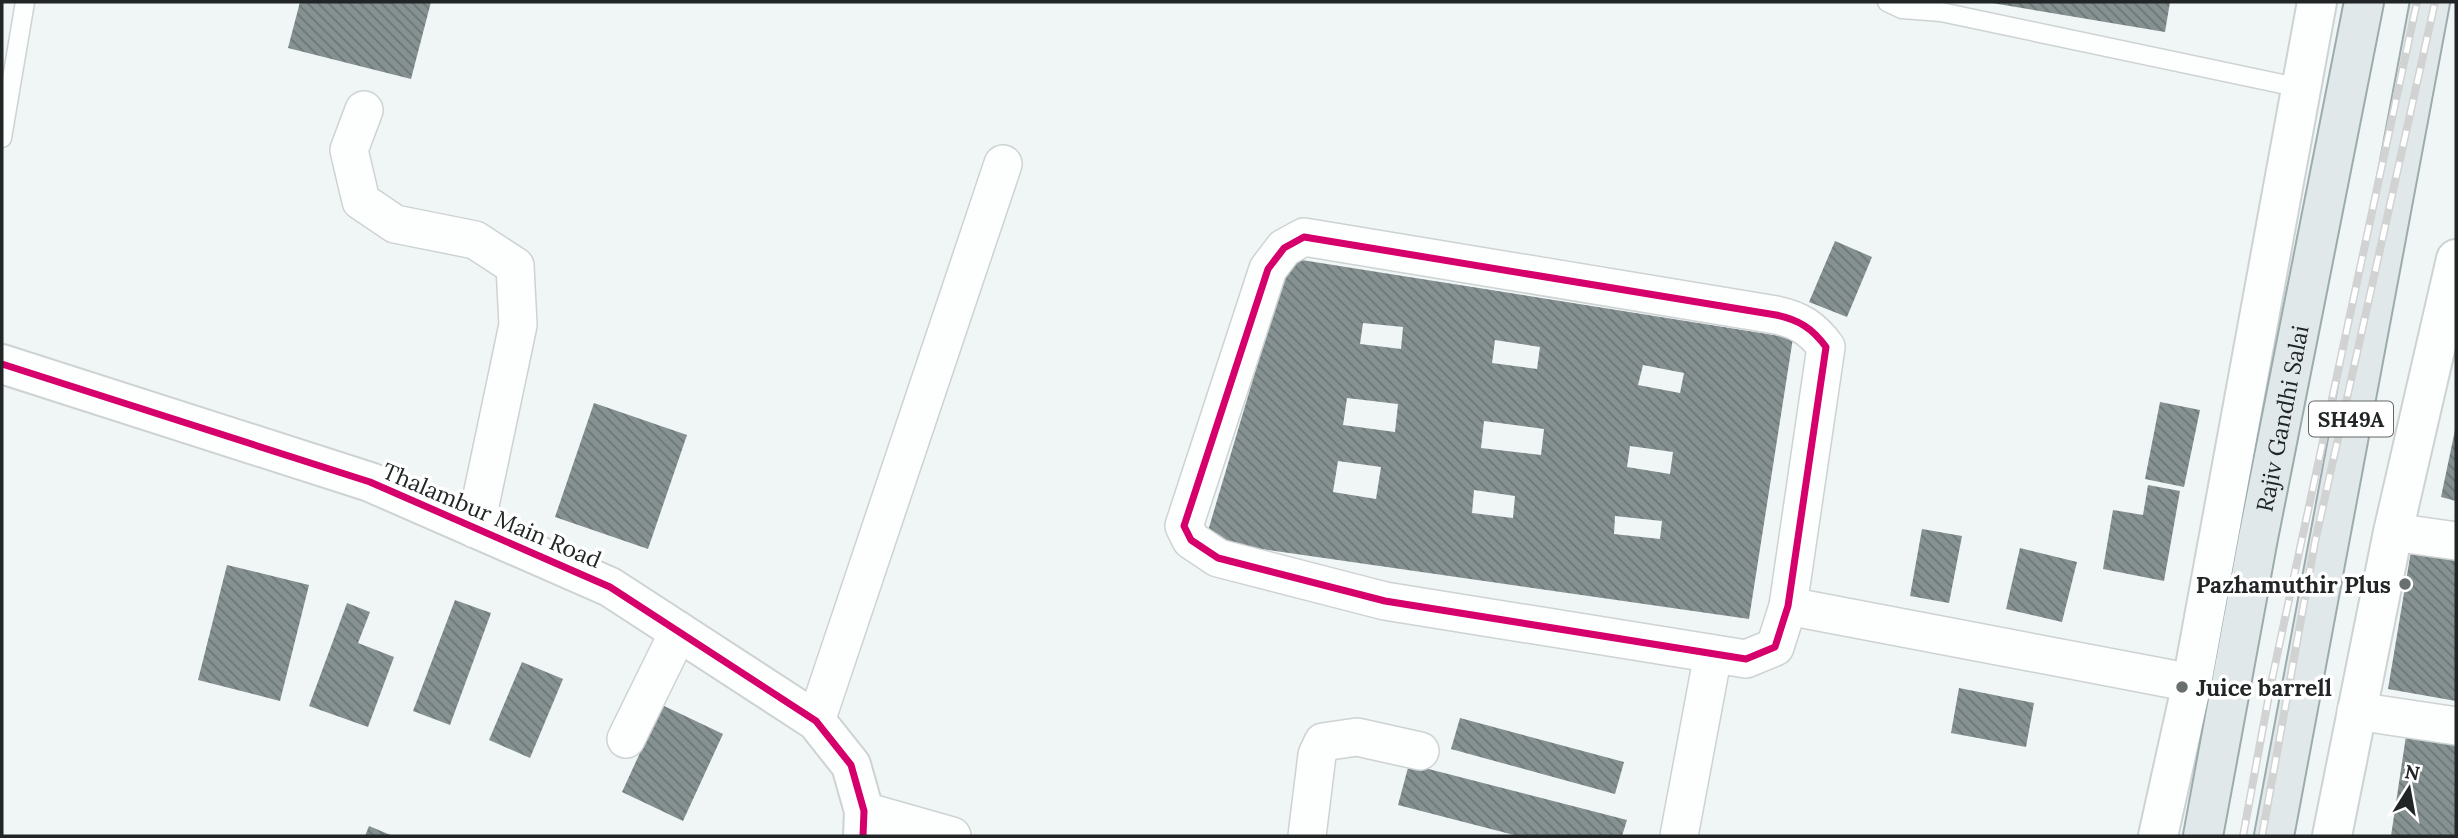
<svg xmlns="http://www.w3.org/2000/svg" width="2458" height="838" viewBox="0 0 2458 838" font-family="Lora,serif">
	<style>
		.building { fill: url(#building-back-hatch); fill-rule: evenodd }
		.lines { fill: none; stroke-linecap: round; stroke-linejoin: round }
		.service-casing { stroke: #cdd2d2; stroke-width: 21 }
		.minor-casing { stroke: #cdd2d2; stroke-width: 40 }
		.tertiary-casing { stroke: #cdd2d2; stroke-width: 42 }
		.primary-casing { stroke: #9cabac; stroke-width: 42 }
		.service { stroke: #fdfefe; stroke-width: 18 }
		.minor { stroke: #fdfefe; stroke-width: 37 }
		.tertiary { stroke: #fdfefe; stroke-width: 38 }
		.primary { stroke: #e0e8e9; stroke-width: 38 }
		.rail-casing { stroke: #d1d2d2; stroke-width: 8 }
		.rail { stroke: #fff; stroke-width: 5; stroke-dasharray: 16; stroke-linecap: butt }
		.cycleway-casing { stroke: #fff; stroke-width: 11 }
		.cycleway { stroke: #d6006c; stroke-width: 7 }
		.poi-dot { fill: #696e6e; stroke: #fff; stroke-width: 2.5 }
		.labels { text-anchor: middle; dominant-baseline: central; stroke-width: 7; stroke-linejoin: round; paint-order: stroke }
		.shield { fill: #fff; stroke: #646666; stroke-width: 2 }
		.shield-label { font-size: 21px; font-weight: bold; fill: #212525 }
		.street-label { font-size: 23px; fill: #212525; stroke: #fff }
		.poi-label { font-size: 23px; font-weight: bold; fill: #212525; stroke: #fff; text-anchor: end }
	</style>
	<defs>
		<pattern id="building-back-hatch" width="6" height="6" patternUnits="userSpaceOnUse" patternTransform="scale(1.75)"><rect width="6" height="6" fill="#869191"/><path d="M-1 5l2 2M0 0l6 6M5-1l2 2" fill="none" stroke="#6d7676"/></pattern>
	</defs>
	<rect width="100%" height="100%" fill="#f0f5f5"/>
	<g class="building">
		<path d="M 300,2 L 431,2 L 411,79 L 288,48 Z"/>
		<path d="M 1986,2 L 2170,2 L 2165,32 Z"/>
		<path d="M 1835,241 L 1872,257 L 1847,317 L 1809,302 Z"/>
		<path d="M 1289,258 L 1793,338 L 1749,619 L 1205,541 ZM 1363,323 L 1403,327 L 1401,349 L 1360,344 ZM 1495,340 L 1540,347 L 1537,369 L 1492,363 ZM 1643,365 L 1684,373 L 1680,393 L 1638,385 ZM 1347,398 L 1398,404 L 1395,432 L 1343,425 ZM 1484,421 L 1544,429 L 1541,455 L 1481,448 ZM 1630,446 L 1673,452 L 1670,474 L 1627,467 ZM 1338,461 L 1381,467 L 1376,499 L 1333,492 ZM 1474,490 L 1515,496 L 1513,518 L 1472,513 ZM 1615,516 L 1662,521 L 1660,539 L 1614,534 Z"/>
		<path d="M 2160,402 L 2200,410 L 2184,487 L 2145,479 Z"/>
		<path d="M 594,403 L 687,435 L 648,549 L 555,517 Z"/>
		<path d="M 2455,430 L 2456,430 L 2456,501 L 2441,497 Z"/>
		<path d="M 2148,485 L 2180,491 L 2164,581 L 2103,569 L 2113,510 L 2143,515 Z"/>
		<path d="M 1922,529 L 1962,536 L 1949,603 L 1910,596 Z"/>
		<path d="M 2412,545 L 2456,553 L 2456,701 L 2388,689 Z"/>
		<path d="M 2020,548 L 2077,562 L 2062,622 L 2006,609 Z"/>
		<path d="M 227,565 L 309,585 L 280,701 L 198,680 Z"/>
		<path d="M 455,600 L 491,613 L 450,725 L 413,711 Z"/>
		<path d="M 347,603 L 370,612 L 358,643 L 394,657 L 368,727 L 309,706 Z"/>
		<path d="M 522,662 L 563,679 L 530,758 L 489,740 Z"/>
		<path d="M 1959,688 L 2034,703 L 2026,747 L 1951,733 Z"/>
		<path d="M 662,705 L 723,734 L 683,821 L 622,792 Z"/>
		<path d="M 1460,718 L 1624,762 L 1615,794 L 1451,749 Z"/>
		<path d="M 2406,736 L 2456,744 L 2456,836 L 2391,836 Z"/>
		<path d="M 1409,764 L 1627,820 L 1622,836 L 1518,836 L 1398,805 Z"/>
		<path d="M 369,826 L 393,836 L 365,836 Z"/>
	</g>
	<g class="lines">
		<defs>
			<g id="service">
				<path d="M 1887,2 L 1902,9 L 1941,12 L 2301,88"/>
				<path d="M 2,138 L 25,2"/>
			</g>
			<g id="minor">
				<path d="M 364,110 L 349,150 L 361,201 L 395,224 L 475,240 L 515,266 L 518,325 L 475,529"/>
				<path d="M 1304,237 L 1776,315 C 1799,320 1812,328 1826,347 L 1788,606 L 1775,647 L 1746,659 L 1385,601 L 1218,558 L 1191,540 L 1184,526 L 1268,269 L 1284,248 Z"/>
				<path d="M 2393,532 L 2456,541"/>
				<path d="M 1788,606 L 2192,683"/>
				<path d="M 2356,711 L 2456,726"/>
				<path d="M 816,721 L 1003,164"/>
				<path d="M 626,739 L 679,631"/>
				<path d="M 864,811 L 952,836"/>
				<path d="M 1307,836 L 1317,755 L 1323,742 L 1357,737 L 1420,751"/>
				<path d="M 1679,836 L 1713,654"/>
			</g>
			<g id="tertiary">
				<path d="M 2,364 L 370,482 L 610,587 L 816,721 L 851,765 L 864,811 L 863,836"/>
				<path d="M 2158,836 L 2192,683 L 2317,2"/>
				<path d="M 2332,836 L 2393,532 L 2456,259"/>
			</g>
			<g id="primary">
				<path id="s1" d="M 2203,836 L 2258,538 L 2364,2"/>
				<path d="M 2274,836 L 2430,2"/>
			</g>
		</defs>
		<use href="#service" class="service-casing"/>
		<use href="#minor" class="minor-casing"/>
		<use href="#tertiary" class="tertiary-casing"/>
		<use href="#primary" class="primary-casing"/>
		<use href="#service" class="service"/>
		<use href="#minor" class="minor"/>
		<use href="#tertiary" class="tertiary"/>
		<use href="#primary" class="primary"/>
		<defs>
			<g id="rail">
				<path d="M 2243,836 L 2272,679 L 2417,2"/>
				<path d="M 2262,836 L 2315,542 L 2435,2"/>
			</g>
		</defs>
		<use href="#rail" class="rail-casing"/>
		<use href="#rail" class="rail"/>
		<defs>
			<g id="cycleway">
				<path d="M 1304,237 L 1776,315 C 1799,320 1812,328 1826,347 L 1788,606 L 1775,647 L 1746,659 L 1385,601 L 1218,558 L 1191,540 L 1184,526 L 1268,269 L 1284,248 Z"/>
				<path d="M 2,364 L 370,482 L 610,587 L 816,721 L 851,765 L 864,811 L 863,836"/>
			</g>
		</defs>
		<use href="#cycleway" class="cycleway-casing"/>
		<use href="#cycleway" class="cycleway"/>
	</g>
	<g class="poi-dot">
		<circle cx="2405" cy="584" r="7"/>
		<circle cx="2182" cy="687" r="7"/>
	</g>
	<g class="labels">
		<rect class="shield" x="2309" y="401.5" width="84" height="35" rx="5"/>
		<g class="shield-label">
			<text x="2351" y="419">SH49A</text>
		</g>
		<g class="street-label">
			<text stroke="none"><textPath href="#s1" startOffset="425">Rajiv Gandhi Salai</textPath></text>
			<text transform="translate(492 515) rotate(23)">Thalambur Main Road</text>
		</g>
		<g class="poi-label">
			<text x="2391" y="584">Pazhamuthir Plus</text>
			<text x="2196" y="687" text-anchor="start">Juice barrell</text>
		</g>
	</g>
	<rect width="2458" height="838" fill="none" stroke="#212525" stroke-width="7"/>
	<g transform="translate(2409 789) rotate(11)" stroke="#ffffff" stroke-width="5" paint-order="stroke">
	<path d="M0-5L12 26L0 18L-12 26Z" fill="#212525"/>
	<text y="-10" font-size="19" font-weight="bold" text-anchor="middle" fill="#212525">N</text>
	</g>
</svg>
